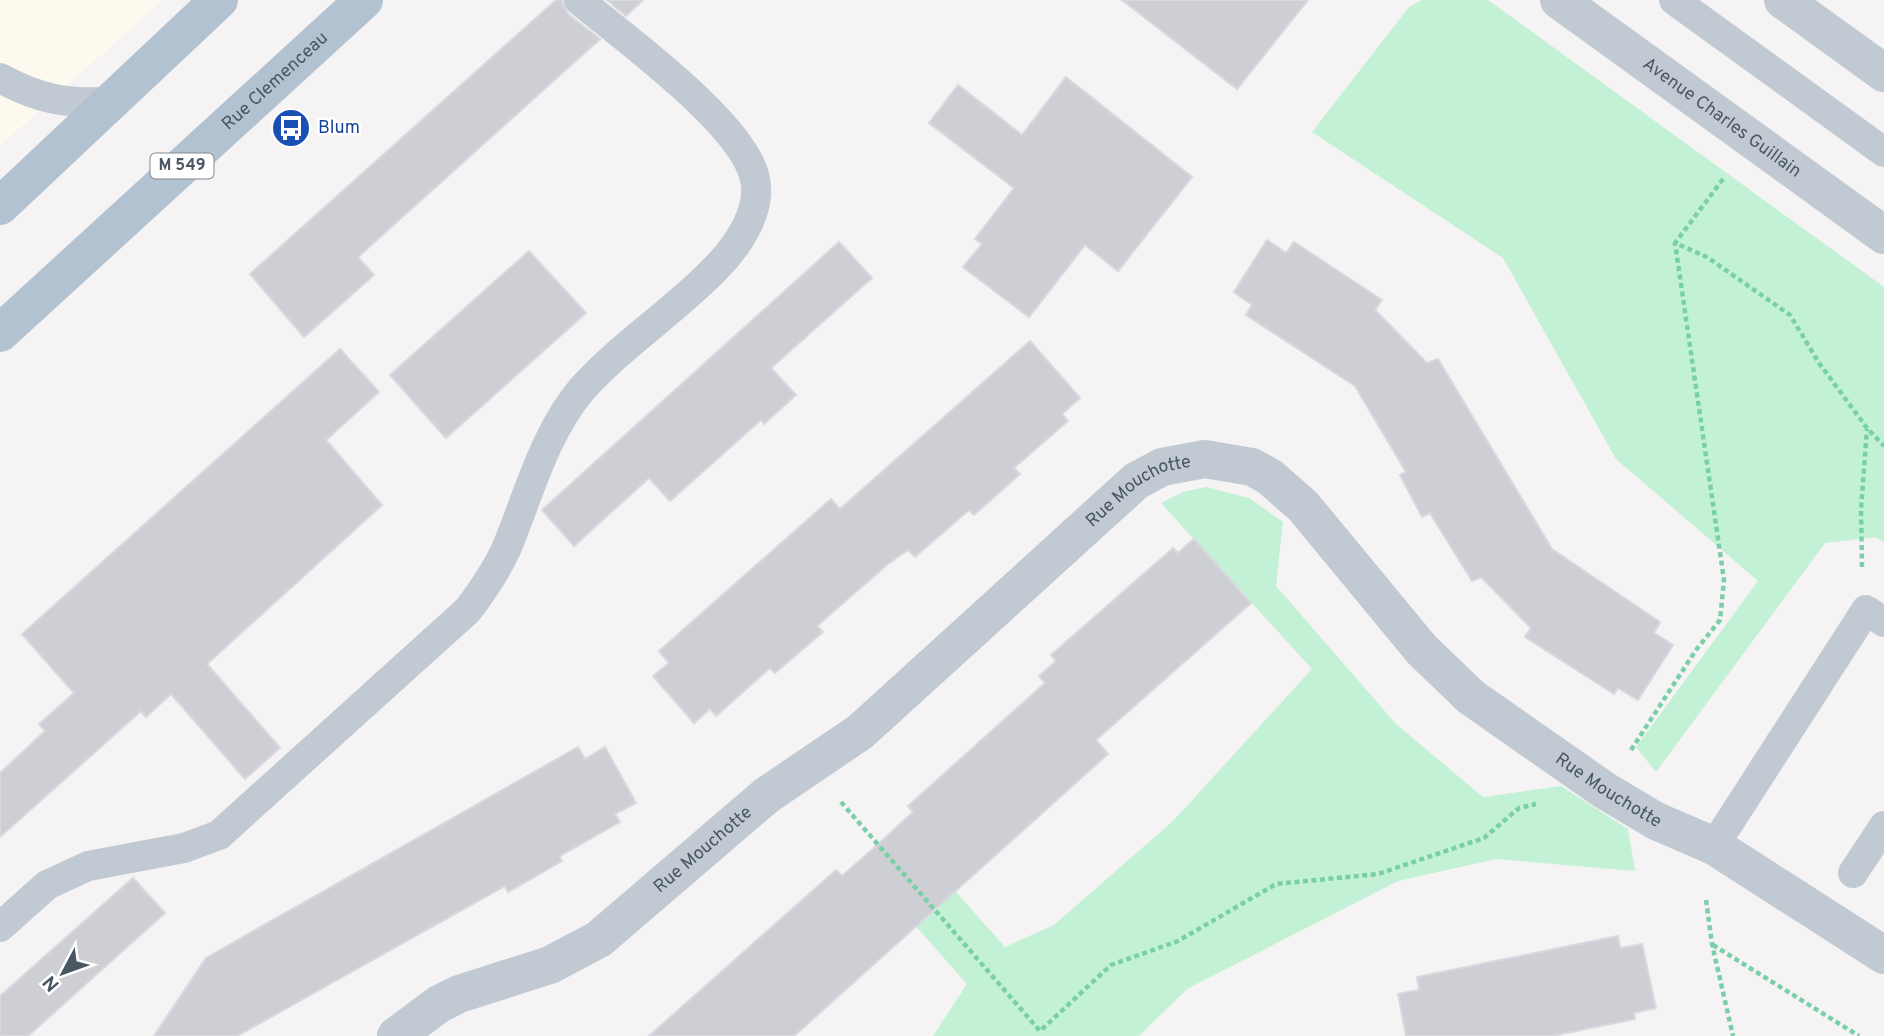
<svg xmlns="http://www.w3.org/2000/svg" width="1884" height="1036" viewBox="0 0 1884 1036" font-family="Overpass,sans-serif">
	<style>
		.commercial { fill: #fdf9ef }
		.green { fill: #c3f1d5 }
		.building { fill: #cdcfd5; stroke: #d7d9de; stroke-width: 2 }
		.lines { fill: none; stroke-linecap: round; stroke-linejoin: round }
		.path { stroke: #7ad0a6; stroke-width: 4.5; stroke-dasharray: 5 3.5; stroke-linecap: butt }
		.service { stroke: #c1cad2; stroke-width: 30 }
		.minor { stroke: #c1cad2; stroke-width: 38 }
		.tertiary { stroke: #c1cad2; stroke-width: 38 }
		.primary { stroke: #b3c2d1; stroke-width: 38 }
		.labels { text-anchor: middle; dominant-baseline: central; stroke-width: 5; stroke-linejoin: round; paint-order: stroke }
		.shield { fill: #fff; stroke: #808990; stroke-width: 2 }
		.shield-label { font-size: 16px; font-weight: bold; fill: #4a5661 }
		.street-label { font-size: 18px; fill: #4a5661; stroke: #fff }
		.transit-label { font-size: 18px; fill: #164399; stroke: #fff; text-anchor: start }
	</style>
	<rect width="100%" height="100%" fill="#f5f3f3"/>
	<path class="commercial" d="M 0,0 L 163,0 L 0,146 Z"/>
	<g class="green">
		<path d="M 1422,0 L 1488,0 L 1884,287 L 1884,542 L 1875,537 L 1825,543 L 1656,772 L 1636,747 L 1758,581 L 1616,459 L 1503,258 L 1312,132 L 1409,7 Z"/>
		<path d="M 1206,487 L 1249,498 L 1283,522 L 1276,586 L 1396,724 L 1483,797 L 1561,786 L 1628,829 L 1635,871 L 1496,859 L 1398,881 L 1187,989 L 1139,1036 L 933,1036 L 967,984 L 859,862 L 898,827 L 1005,947 L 1054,925 L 1173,821 L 1312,669 L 1161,503 L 1183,492 Z"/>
	</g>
	<g class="building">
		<path d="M 556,0 L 562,0 L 568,14 L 600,39 L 358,257 L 374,275 L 304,337 L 250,274 Z"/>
		<path d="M 607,0 L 643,0 L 626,16 Z"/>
		<path d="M 1122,0 L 1308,0 L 1237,89 Z"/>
		<path d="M 1066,77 L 1192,177 L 1118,271 L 1085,245 L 1029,317 L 963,267 L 982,244 L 975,239 L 1014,188 L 929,123 L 958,85 L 1022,135 Z"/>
		<path d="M 1267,240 L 1286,253 L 1294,242 L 1382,300 L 1375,310 L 1427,363 L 1438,359 L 1552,549 L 1660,622 L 1654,633 L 1673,645 L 1638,700 L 1618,688 L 1614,694 L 1525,637 L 1531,628 L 1481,577 L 1472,581 L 1430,513 L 1422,517 L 1400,475 L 1406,472 L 1355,386 L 1246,315 L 1252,305 L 1234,292 Z"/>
		<path d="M 839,242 L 872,278 L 771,368 L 796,395 L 764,424 L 761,420 L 670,501 L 649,478 L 574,546 L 542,510 Z"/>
		<path d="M 529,251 L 586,313 L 446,438 L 390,375 Z"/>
		<path d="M 1030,341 L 1080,398 L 1062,414 L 1068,421 L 1014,468 L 1020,474 L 974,515 L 969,510 L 915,557 L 908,550 L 888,564 L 817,626 L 823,632 L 775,673 L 770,668 L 716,716 L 710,709 L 694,723 L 653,676 L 669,663 L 659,651 L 831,499 L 840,509 Z"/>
		<path d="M 340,349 L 379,392 L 326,440 L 382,505 L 207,664 L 280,748 L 245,779 L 171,694 L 146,717 L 141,711 L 0,837 L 0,773 L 45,731 L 39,724 L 74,693 L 22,634 Z"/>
		<path d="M 1194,539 L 1251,603 L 1096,740 L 1108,754 L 794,1036 L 649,1036 L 836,870 L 842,876 L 876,846 L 913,812 L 908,806 L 1045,683 L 1039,676 L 1056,661 L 1051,655 L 1173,548 L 1178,553 Z"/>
		<path d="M 578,747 L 585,759 L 605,747 L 636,803 L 615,814 L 620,822 L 560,856 L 562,861 L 508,892 L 505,886 L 237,1036 L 154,1036 L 206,958 Z"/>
		<path d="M 133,878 L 165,913 L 28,1036 L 0,1036 L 0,996 Z"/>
		<path d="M 1618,936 L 1620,948 L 1642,944 L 1656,1008 L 1634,1013 L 1635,1019 L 1552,1036 L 1406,1036 L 1398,994 L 1419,990 L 1417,977 Z"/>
	</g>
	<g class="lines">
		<g class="path">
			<path d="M 1723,179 L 1675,243 L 1707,257 L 1790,315 L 1819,363 L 1867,428 L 1884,446"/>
			<path d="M 1862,567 L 1861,509 L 1867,429"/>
			<path d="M 1631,750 L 1696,650 L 1720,620 L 1724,580 L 1675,243"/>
			<path d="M 841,802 L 1040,1031 L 1111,965 L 1178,941 L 1276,884 L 1378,874 L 1484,838 L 1519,808 L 1536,804"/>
			<path d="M 1706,900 L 1712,944 L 1733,1036"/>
			<path d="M 1713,945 L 1859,1036"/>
		</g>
		<g class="service">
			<path d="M 1674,0 L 1884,152"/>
			<path d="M 0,78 C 39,99 65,104 109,102"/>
			<path d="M 1714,846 L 1866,610 L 1884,622"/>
			<path d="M 1853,873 L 1884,826"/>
			<path d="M 0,927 L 47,885 L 88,866 L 184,848 L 219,835 L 468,610 C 483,590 497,570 507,547 C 529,494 544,434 582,389 C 619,347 676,310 716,268 C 737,247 762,211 755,179 C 744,124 625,39 579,0"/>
		</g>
		<path class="minor" id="s1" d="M 396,1036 L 439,1004 L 459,994 L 550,965 L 599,939 L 767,795 L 860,732 L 1136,481 L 1162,467 L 1205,459 L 1252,467 L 1270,477 L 1303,506 L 1422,650 L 1471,697 L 1604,790 L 1656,821 L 1714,846 L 1884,955"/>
		<g class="tertiary">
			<path id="s2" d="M 1559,0 L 1884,235"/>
			<path d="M 1783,0 L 1884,73"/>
		</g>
		<g class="primary">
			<path d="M 0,206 L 219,0"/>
			<path id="s3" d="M 0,333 L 364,0"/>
		</g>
	</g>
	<defs>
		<symbol id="bus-disc" viewBox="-11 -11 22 22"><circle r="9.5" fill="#1a4fb4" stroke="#fff"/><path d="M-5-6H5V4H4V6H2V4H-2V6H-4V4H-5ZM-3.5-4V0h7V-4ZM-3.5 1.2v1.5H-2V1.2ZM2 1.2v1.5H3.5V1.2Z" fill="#fff"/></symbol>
	</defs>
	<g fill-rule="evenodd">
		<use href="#bus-disc" x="269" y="106" width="44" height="44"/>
	</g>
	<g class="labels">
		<rect class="shield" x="150.5" y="153.5" width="63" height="25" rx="5"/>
		<g class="shield-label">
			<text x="182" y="166">M 549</text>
		</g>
		<g class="street-label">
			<text stroke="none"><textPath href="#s3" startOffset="373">Rue Clemenceau</textPath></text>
			<text stroke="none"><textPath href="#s2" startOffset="201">Avenue Charles Guillain</textPath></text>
			<text stroke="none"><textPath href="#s1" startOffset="931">Rue Mouchotte</textPath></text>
			<text stroke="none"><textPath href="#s1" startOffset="1540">Rue Mouchotte</textPath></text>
			<text stroke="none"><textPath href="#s1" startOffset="364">Rue Mouchotte</textPath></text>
		</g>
		<g class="transit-label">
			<text x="318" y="128">Blum</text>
		</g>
	</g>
	<g transform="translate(63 973) rotate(229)" stroke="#ffffff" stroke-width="5" paint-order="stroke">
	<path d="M0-5L12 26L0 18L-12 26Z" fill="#4a5661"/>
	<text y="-10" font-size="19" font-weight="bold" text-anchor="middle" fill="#4a5661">N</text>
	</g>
</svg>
